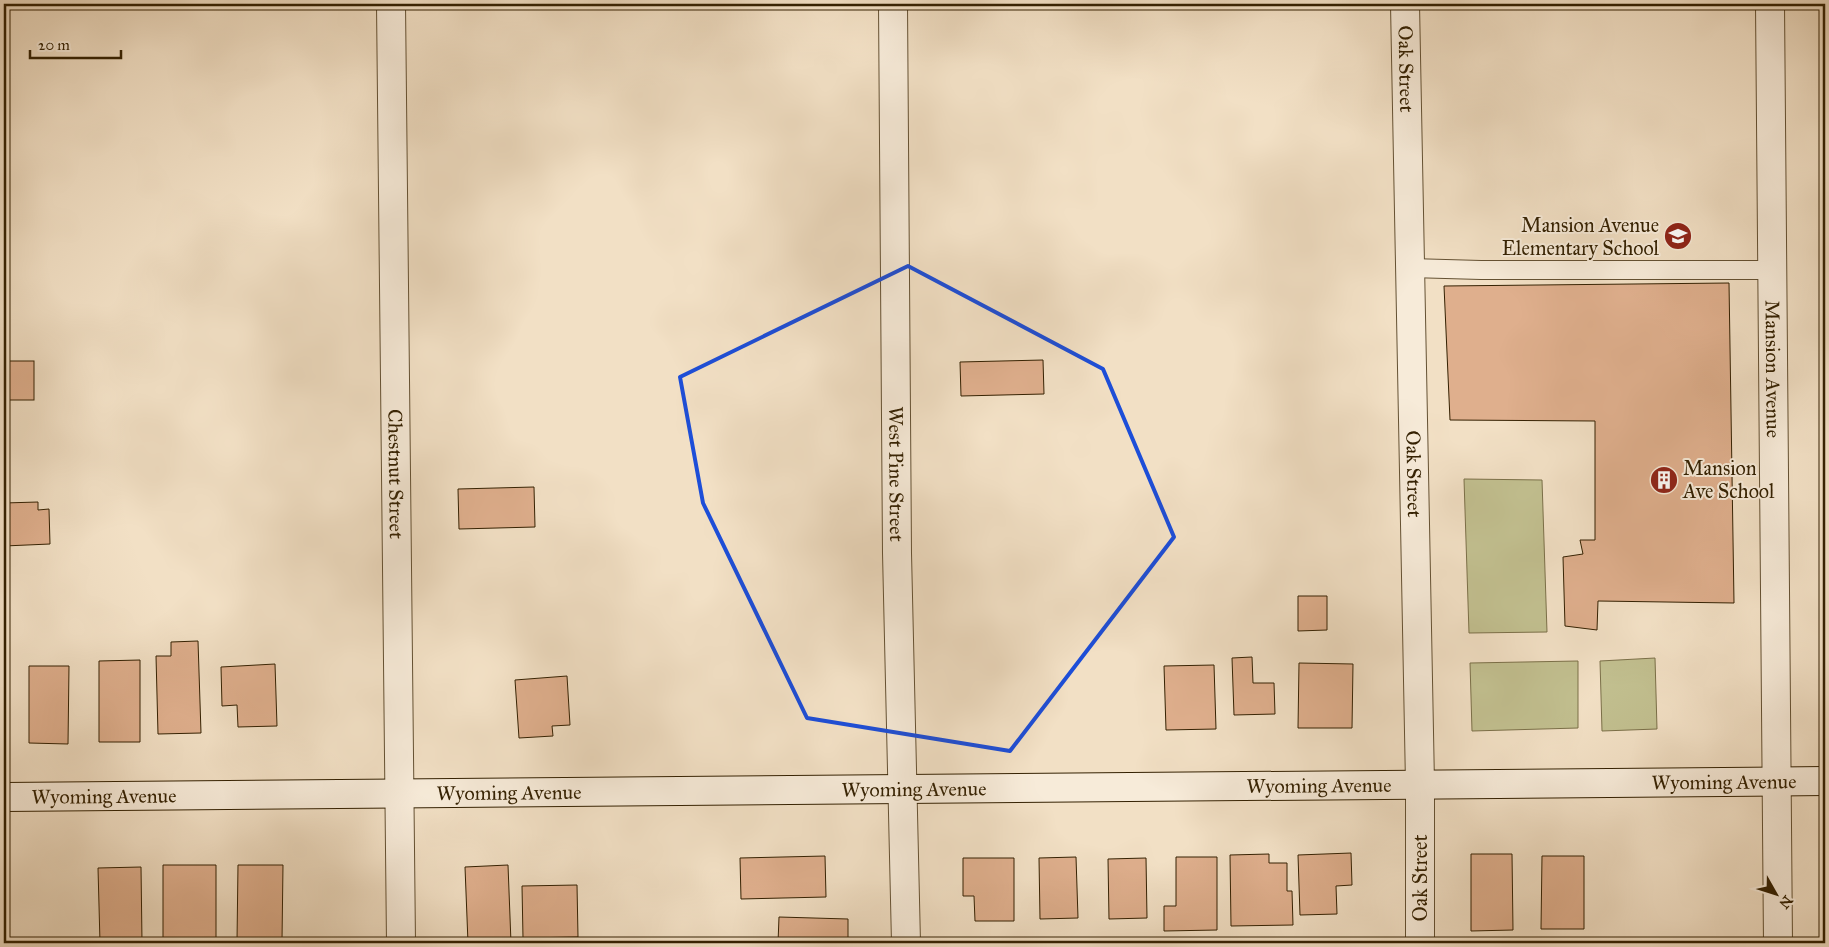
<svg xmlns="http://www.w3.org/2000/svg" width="1829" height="947" viewBox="0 0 1829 947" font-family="'IM FELL Great Primer',serif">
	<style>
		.green { fill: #c2c090; stroke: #7b7049 }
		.building { fill: #dfaf8d; stroke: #342102 }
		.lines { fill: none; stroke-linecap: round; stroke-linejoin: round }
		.lane-casing { stroke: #645133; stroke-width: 20 }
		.street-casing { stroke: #645133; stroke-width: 30 }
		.secondary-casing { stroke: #342102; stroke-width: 30 }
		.lane { stroke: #f7ebd9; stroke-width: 18 }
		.street { stroke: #f7ebd9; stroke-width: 28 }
		.secondary { stroke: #f7ebd9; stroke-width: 28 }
		.marked { fill: none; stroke: #1d4ed8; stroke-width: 4; stroke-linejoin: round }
		.labels { text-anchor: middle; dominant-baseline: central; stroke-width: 4; stroke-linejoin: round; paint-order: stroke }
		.street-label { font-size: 20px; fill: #342102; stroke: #f7ebd9 }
		.poi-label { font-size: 20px; fill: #342102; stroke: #f7ebd9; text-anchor: end }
	</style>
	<rect width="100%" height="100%" fill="#f2e0c5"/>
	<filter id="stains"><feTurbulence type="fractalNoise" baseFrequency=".004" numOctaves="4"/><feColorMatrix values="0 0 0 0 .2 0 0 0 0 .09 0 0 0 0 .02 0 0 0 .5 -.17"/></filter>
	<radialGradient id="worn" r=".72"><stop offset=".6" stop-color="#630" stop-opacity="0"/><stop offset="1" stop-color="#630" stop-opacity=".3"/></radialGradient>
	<g class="green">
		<path d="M 1464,479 L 1542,480 L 1547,632 L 1469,633 Z"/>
		<path d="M 1655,658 L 1657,729 L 1602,731 L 1600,661 Z"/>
		<path d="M 1578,661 L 1578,728 L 1472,731 L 1470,663 Z"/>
	</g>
	<g class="building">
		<path d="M 1729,283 L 1734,603 L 1598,601 L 1597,630 L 1565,626 L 1563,557 L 1583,554 L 1580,540 L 1595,540 L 1595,421 L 1450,420 L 1444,286 Z"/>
		<path d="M 1043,360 L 1044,394 L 961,396 L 960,362 Z"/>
		<rect x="4" y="361" width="30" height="39"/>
		<path d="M 534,487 L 535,527 L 459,529 L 458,489 Z"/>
		<path d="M 38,502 L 38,510 L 49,509 L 50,544 L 4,546 L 4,503 Z"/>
		<path d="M 1298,596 L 1327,596 L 1327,630 L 1298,631 Z"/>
		<path d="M 198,641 L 201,733 L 158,734 L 156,656 L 171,656 L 171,642 Z"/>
		<path d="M 1252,657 L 1253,683 L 1274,683 L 1275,714 L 1234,715 L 1232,658 Z"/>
		<path d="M 140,660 L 140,742 L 99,742 L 99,661 Z"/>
		<path d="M 1299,663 L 1353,664 L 1352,728 L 1298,728 Z"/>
		<path d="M 275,664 L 277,726 L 238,727 L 237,705 L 222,706 L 221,667 Z"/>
		<path d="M 1214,665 L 1216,729 L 1166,730 L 1164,666 Z"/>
		<path d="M 29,666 L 69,666 L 68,744 L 29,743 Z"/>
		<path d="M 567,676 L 570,725 L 552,726 L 553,736 L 519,738 L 515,680 Z"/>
		<path d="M 1351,853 L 1352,885 L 1336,886 L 1337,914 L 1300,915 L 1298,855 Z"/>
		<path d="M 1269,854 L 1269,863 L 1287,863 L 1287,891 L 1292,891 L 1293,925 L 1231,926 L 1230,855 Z"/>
		<path d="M 1471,854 L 1512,854 L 1513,930 L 1471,931 Z"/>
		<path d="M 825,856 L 826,897 L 741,899 L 740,858 Z"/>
		<path d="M 1542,856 L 1584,856 L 1584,929 L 1541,929 Z"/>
		<path d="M 1076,857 L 1078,918 L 1040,919 L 1039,858 Z"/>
		<path d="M 1176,857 L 1217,857 L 1217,930 L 1164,931 L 1164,906 L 1176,906 Z"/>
		<path d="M 963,858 L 1014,858 L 1014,921 L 975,921 L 974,896 L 963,896 Z"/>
		<path d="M 1146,858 L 1147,918 L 1109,919 L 1108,859 Z"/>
		<path d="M 163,865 L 216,865 L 216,939 L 163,940 Z"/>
		<path d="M 238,865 L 283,865 L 282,940 L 237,941 Z"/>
		<path d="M 508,865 L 511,943 L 468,943 L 465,867 Z"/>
		<path d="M 141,867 L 142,942 L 100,943 L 98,868 Z"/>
		<path d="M 577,885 L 578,937 L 523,938 L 522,886 Z"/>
		<path d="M 779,917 L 848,919 L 848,943 L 778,943 Z"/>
	</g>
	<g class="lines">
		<defs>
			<path id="lane" d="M 1410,268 L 1481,270 L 1772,270"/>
			<g id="street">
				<path id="s1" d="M 391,4 L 401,943"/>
				<path id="s2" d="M 893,4 L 897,553 L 906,943"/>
				<path id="s3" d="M 1405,4 L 1420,784 L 1420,943"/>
				<path id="s4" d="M 1770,4 L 1778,943"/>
			</g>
			<g id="secondary">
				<path id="s5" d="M 4,797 L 1825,781"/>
			</g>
		</defs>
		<use href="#lane" class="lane-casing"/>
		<use href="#street" class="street-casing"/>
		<use href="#secondary" class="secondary-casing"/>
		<use href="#lane" class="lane"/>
		<use href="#street" class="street"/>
		<use href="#secondary" class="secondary"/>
	</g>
	<path class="marked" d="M 908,266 L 1103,369 L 1174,537 L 1010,751 L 807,718 L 703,503 L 680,377 Z"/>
	<defs>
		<symbol id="school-disc" viewBox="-11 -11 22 22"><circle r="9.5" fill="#8f2418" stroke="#f7ebd9"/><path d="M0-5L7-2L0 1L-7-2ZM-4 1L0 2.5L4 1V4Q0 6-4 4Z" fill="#fff"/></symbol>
		<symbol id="building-disc" viewBox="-11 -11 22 22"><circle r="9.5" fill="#8f2418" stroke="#f7ebd9"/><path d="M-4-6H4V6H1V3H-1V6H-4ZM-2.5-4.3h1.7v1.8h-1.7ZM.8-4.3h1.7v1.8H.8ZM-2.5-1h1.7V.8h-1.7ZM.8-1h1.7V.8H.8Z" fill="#fff"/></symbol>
	</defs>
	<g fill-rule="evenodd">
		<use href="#school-disc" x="1662" y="220" width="32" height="32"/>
		<use href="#building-disc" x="1648" y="464" width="32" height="32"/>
	</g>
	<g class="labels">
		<g class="street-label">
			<text stroke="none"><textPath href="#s3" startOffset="65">Oak Street</textPath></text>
			<text stroke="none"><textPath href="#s4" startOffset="365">Mansion Avenue</textPath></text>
			<text stroke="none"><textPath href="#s1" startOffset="470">Chestnut Street</textPath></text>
			<text stroke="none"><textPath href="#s3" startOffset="470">Oak Street</textPath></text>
			<text stroke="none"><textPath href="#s2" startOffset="470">West Pine Street</textPath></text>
			<text stroke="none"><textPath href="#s5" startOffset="1720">Wyoming Avenue</textPath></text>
			<text stroke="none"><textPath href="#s5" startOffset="1315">Wyoming Avenue</textPath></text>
			<text stroke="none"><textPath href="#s5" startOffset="910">Wyoming Avenue</textPath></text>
			<text stroke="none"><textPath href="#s5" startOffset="505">Wyoming Avenue</textPath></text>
			<text stroke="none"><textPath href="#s5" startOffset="100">Wyoming Avenue</textPath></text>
			<text transform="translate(1420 878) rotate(-90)">Oak Street</text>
		</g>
		<g class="poi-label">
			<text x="1659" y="225">Mansion Avenue<tspan x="1659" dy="23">Elementary School</tspan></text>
			<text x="1683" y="468" text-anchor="start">Mansion<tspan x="1683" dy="23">Ave School</tspan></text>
		</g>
	</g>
	<rect width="1829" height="947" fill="none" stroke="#f2e0c5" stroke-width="20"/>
	<rect x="5" y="5" width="1819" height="937" fill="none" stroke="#342102" stroke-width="2.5"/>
	<rect x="10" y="10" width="1809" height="927" fill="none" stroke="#342102"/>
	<g transform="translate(1776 894) rotate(129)" stroke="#f7ebd9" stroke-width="4" paint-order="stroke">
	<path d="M0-4L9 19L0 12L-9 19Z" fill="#342102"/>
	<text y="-8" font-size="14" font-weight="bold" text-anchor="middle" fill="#342102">N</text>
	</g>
	<path d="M30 50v8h91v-8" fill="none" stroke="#342102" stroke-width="2.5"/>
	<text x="38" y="50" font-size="15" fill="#342102" stroke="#f7ebd9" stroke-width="4" paint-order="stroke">20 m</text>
	<rect width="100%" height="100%" filter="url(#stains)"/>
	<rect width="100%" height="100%" fill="url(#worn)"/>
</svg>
